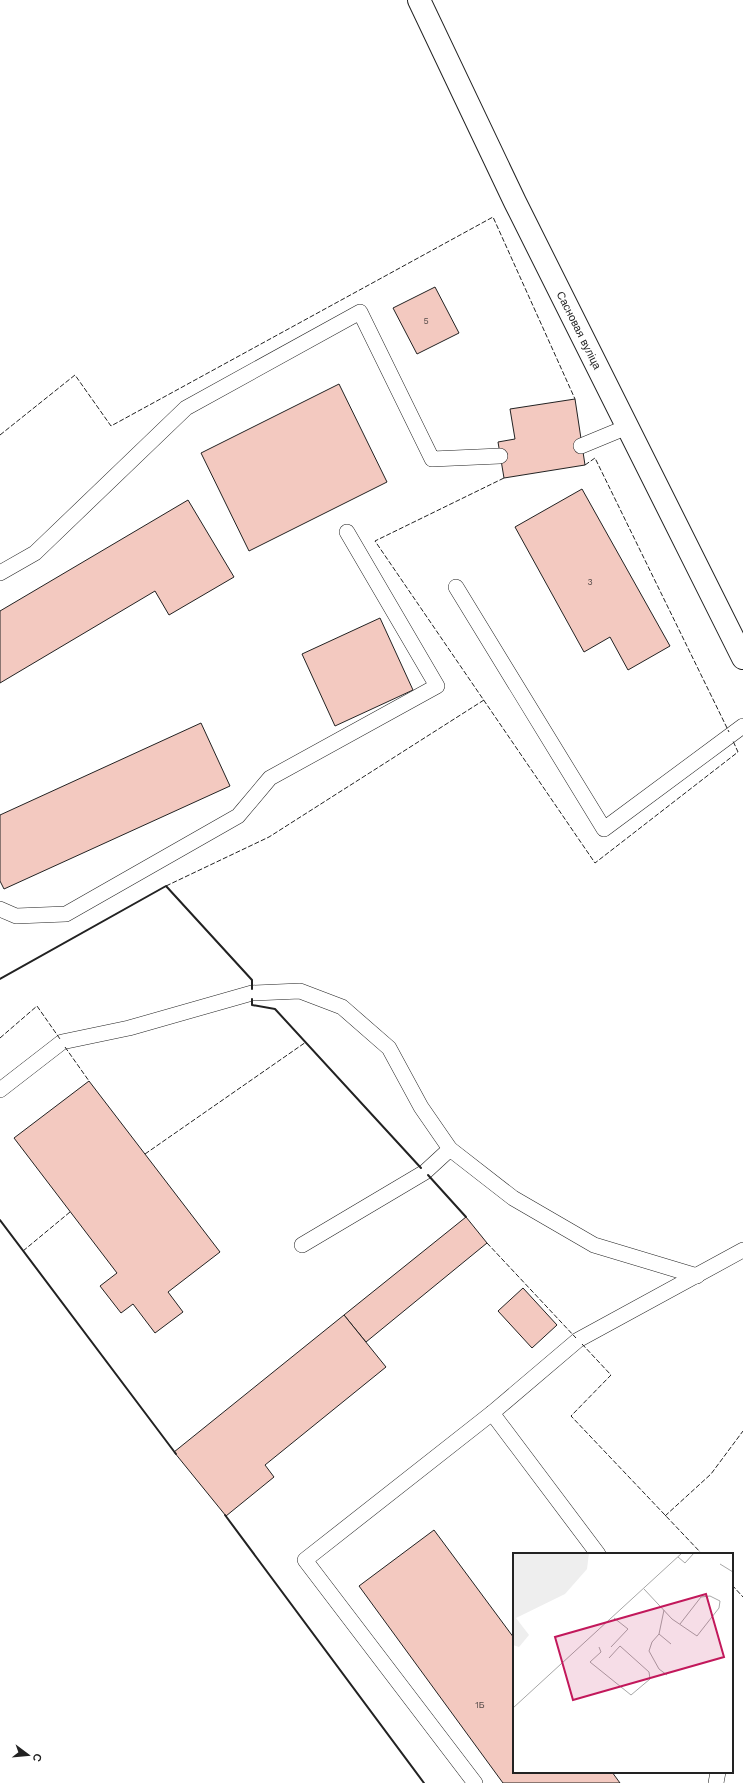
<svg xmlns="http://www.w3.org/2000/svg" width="743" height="1783" viewBox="0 0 743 1783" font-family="'Work Sans',sans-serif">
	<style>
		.building { fill: #f3c9c0; stroke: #222 }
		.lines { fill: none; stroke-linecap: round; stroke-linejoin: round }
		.service-casing { stroke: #222; stroke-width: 16 }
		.minor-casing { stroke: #222; stroke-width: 24 }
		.service { stroke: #fff; stroke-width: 15 }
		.minor { stroke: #fff; stroke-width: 22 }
		.fence { stroke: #222; stroke-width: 1; stroke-dasharray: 5 2; stroke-linecap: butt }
		.wall { stroke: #222; stroke-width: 2 }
		.labels { text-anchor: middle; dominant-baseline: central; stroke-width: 3; stroke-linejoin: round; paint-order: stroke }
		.number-label { font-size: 9px; fill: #564c4a }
		.street-label { font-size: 11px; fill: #222; stroke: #fff }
		.inset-road { fill: none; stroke: #a7a7a7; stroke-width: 1 }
		.view { fill: #c2185b; fill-opacity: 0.15; stroke: #c2185b; stroke-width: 2 }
		.inset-edge { fill: none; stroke: #222; stroke-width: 2 }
	</style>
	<rect width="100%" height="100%" fill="#fff"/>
	<g class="building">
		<path d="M 435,287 L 459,333 L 417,354 L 393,308 Z"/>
		<path d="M 339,384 L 387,482 L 249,551 L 201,453 Z"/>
		<path d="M 575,399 L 585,465 L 504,478 L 498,442 L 515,439 L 510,409 Z"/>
		<path d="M 582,489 L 670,646 L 628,670 L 610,637 L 584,652 L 515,527 Z"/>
		<path d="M 188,500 L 234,577 L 169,615 L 155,591 L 0,683 L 0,611 Z"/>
		<path d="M 380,618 L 413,690 L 335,726 L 302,654 Z"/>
		<path d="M 201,723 L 230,786 L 4,889 L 0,881 L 0,815 Z"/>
		<path d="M 89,1081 L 220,1252 L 168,1292 L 183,1312 L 155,1333 L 133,1304 L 121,1313 L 100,1286 L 117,1273 L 14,1138 Z"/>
		<path d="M 466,1217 L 487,1243 L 366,1342 L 344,1315 Z"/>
		<path d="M 523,1288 L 557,1325 L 532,1348 L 498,1311 Z"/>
		<path d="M 344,1315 L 386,1367 L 265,1465 L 274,1477 L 226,1516 L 174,1452 Z"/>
		<path d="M 434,1530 L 514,1638 L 514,1772 L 612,1772 L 620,1783 L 503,1783 L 359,1586 Z"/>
	</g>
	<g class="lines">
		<defs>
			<g id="service">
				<path d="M 581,446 L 627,427"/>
				<path d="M 0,573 L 35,553 L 186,408 L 360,312 L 432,459 L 500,456"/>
				<path d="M 456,587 L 604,829 L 743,726"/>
				<path d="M 0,909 L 16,916 L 66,914 L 238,816 L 270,778 L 437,686 L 347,532"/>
				<path d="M 0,1090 L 62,1042 L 129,1028 L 252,993 L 300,991 L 342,1007 L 389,1048 L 421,1107 L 450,1149"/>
				<path d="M 302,1245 L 425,1172 L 450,1149 L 513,1198 L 594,1245 L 697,1276"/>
				<path d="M 492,1413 L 598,1554"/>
				<path d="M 475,1783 L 305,1560 L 492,1413 L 578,1340 L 743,1250"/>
				<path d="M 716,1783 L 718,1772"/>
			</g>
			<g id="minor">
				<path id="s1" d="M 419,0 L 515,202 L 743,658"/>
			</g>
		</defs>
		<use href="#service" class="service-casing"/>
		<use href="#minor" class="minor-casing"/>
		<use href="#service" class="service"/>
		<use href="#minor" class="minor"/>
		<g class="fence">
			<path d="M 0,435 L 75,375 L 111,426 L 493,217 L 575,399"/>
			<path d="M 585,465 L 595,458 L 729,732"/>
			<path d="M 504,478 L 375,541 L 595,863 L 738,752 L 733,741"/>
			<path d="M 166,886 L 269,837 L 484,700"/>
			<path d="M 0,1038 L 37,1006 L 60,1039"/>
			<path d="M 65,1047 L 89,1081"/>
			<path d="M 145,1154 L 306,1042"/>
			<path d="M 487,1243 L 576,1338"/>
			<path d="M 23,1251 L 70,1212"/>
			<path d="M 582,1344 L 611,1375 L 571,1416 L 702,1554"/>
			<path d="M 665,1516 L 711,1474 L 743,1431"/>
			<path d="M 732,1585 L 743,1597"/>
		</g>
		<g class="wall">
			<path d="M 0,979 L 166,886 L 252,980 L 252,989"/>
			<path d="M 252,999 L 252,1005 L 275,1009 L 421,1168"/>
			<path d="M 428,1175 L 466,1217"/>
			<path d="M 0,1220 L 176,1454"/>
			<path d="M 225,1515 L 424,1783"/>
		</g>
	</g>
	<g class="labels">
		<g class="number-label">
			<text x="426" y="321">5</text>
			<text x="590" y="582">3</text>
			<text x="480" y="1705">1Б</text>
		</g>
		<g class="street-label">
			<text stroke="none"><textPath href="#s1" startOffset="367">Сасновая вуліца</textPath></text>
		</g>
	</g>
	<g transform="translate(513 1553)">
		<rect width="220" height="220" fill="#fff"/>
		<path d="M 0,0 L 76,0 L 74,16 L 52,41 L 3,65 L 16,82 L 6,94 L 0,92 Z" fill="#eee"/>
		<path class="inset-road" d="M 165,4 L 172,10 L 181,0M 207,11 L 220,19M 131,36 L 159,66 L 184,83 L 206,55 L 207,48 L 197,43 L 188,44 L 167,71M 151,57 L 146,81 L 158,91M 146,81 L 139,89 L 136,98 L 146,116 L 154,122M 86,94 L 88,99 L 77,109 L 118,142 L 137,126 L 136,119 L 107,93 L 96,105M 98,94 L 115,76 L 101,65M 0,155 L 169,0"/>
		<path class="view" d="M 193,41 L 211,104 L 60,147 L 42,84 Z"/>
		<rect width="220" height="220" class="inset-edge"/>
	</g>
	<g transform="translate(28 1755) rotate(106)" stroke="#ffffff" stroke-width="3" paint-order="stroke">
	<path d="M0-3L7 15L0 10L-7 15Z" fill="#222222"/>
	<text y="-6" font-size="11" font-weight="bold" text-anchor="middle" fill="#222222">С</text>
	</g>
</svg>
